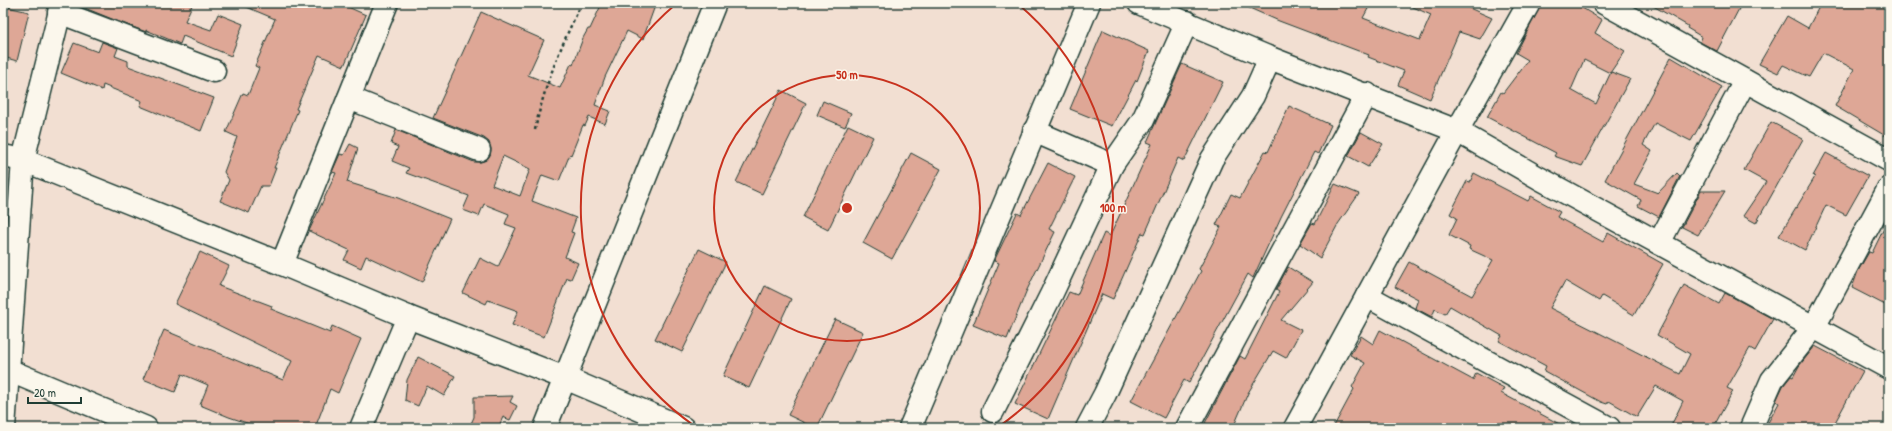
<svg xmlns="http://www.w3.org/2000/svg" width="1892" height="431" viewBox="0 0 1892 431" font-family="'Patrick Hand',sans-serif">
	<style>
		.building { fill: #dea796; stroke: #1f3d34; fill-rule: evenodd }
		.lines { fill: none; stroke-linecap: round; stroke-linejoin: round }
		.minor-casing { stroke: #1f3d34; stroke-width: 25 }
		.path { stroke: #1f3d34; stroke-width: 2.5; stroke-dasharray: 3 3; stroke-linecap: butt }
		.minor { stroke: #fbf7ec; stroke-width: 22 }
		.ring { fill: none; stroke: #c8321e; stroke-width: 2 }
		.centre { fill: #c8321e; stroke: #fbf7ec; stroke-width: 2 }
		.ring-label { font-size: 12px; text-anchor: middle; font-weight: bold; fill: #c8321e; stroke: #fbf7ec; stroke-width: 3; stroke-linejoin: round; paint-order: stroke }
	</style>
	<rect width="100%" height="100%" fill="#f2dfd2"/>
	<filter id="ink" filterUnits="userSpaceOnUse"><feTurbulence type="fractalNoise" baseFrequency=".025" numOctaves="2"/><feDisplacementMap in="SourceGraphic" scale="8" xChannelSelector="R" yChannelSelector="G"/><feConvolveMatrix kernelMatrix="1 2 1 2 8 2 1 2 1" color-interpolation-filters="sRGB"/></filter>
	<g filter="url(#ink)">
		<g class="building">
			<path d="M 75,3 L 193,3 L 185,21 L 211,30 L 218,14 L 243,24 L 231,56 L 183,36 L 180,44 L 146,30 L 146,32 L 112,19 L 75,4 Z"/>
			<path d="M 237,3 L 339,3 L 366,15 L 344,66 L 319,55 L 296,109 L 298,110 L 274,168 L 276,168 L 269,186 L 261,186 L 249,213 L 220,201 L 229,180 L 224,172 L 237,137 L 226,132 L 243,93 L 248,95 L 259,68 L 255,66 L 275,19 Z"/>
			<path d="M 602,3 L 656,3 L 643,39 L 627,31 L 605,77 L 595,105 L 610,111 L 605,124 L 589,117 L 585,126 L 583,125 L 571,155 L 570,154 L 559,181 L 542,175 L 532,201 L 576,218 L 571,232 L 574,233 L 565,257 L 578,263 L 571,279 L 567,278 L 544,337 L 512,325 L 518,311 L 488,300 L 486,304 L 463,293 L 480,258 L 498,267 L 516,228 L 505,224 L 509,214 L 484,204 L 479,216 L 463,210 L 469,196 L 406,173 L 409,168 L 392,161 L 398,147 L 391,144 L 396,130 L 474,162 L 480,162 L 486,160 L 490,155 L 491,149 L 489,142 L 484,138 L 433,118 L 481,12 L 544,40 L 528,75 L 560,88 L 571,64 L 573,65 L 583,38 L 588,29 L 590,29 ZM 503,156 L 530,169 L 520,196 L 492,185 Z"/>
			<path d="M 1238,3 L 1371,3 L 1363,18 L 1420,40 L 1431,15 L 1404,3 L 1458,3 L 1492,18 L 1480,39 L 1459,32 L 1430,99 L 1398,85 L 1404,71 L 1368,57 L 1369,55 L 1279,21 Z"/>
			<path d="M 1542,3 L 1574,3 L 1602,20 L 1595,33 L 1625,51 L 1610,73 L 1584,60 L 1571,90 L 1596,104 L 1611,72 L 1630,79 L 1582,166 L 1554,156 L 1556,153 L 1487,117 L 1501,92 L 1503,93 L 1528,60 L 1516,53 Z"/>
			<path d="M 1648,3 L 1742,3 L 1717,51 L 1700,42 L 1702,37 L 1687,28 L 1688,26 Z"/>
			<path d="M 1821,3 L 1877,3 L 1889,10 L 1889,138 L 1835,106 L 1854,69 L 1823,53 L 1809,77 L 1783,65 L 1778,73 L 1759,64 L 1787,16 L 1808,28 Z"/>
			<path d="M 3,6 L 29,12 L 17,61 L 3,57 Z"/>
			<path d="M 1103,30 L 1149,51 L 1137,81 L 1136,80 L 1112,126 L 1070,109 Z"/>
			<path d="M 102,42 L 118,48 L 115,56 L 128,61 L 128,66 L 214,98 L 201,131 L 140,106 L 142,101 L 103,85 L 102,90 L 61,73 L 74,43 L 98,52 Z"/>
			<path d="M 1671,57 L 1722,87 L 1691,141 L 1655,123 L 1643,145 L 1652,151 L 1634,184 L 1658,193 L 1677,173 L 1680,176 L 1659,217 L 1638,206 L 1641,200 L 1605,180 Z"/>
			<path d="M 1182,64 L 1223,82 L 1184,161 L 1178,158 L 1145,234 L 1142,233 L 1113,299 L 1102,294 L 1048,419 L 1015,404 L 1069,292 L 1077,295 L 1104,233 L 1110,236 L 1152,144 L 1147,142 Z"/>
			<path d="M 781,90 L 806,103 L 762,194 L 736,182 Z"/>
			<path d="M 823,101 L 851,113 L 845,127 L 817,115 Z"/>
			<path d="M 1289,106 L 1331,125 L 1318,154 L 1314,152 L 1281,217 L 1253,278 L 1248,274 L 1189,383 L 1184,380 L 1164,418 L 1131,401 L 1201,271 L 1199,269 L 1221,227 L 1216,225 L 1231,194 L 1240,198 L 1265,151 L 1268,152 Z"/>
			<path d="M 1771,122 L 1803,139 L 1756,223 L 1743,216 L 1766,182 L 1744,170 Z"/>
			<path d="M 848,125 L 873,137 L 828,230 L 803,217 Z"/>
			<path d="M 1361,132 L 1383,144 L 1368,167 L 1348,156 Z"/>
			<path d="M 350,144 L 358,148 L 347,182 L 398,198 L 450,219 L 422,282 L 366,256 L 361,268 L 344,260 L 349,250 L 309,231 L 336,173 L 332,172 L 340,154 L 344,155 Z"/>
			<path d="M 911,153 L 941,169 L 892,259 L 863,243 Z"/>
			<path d="M 1826,153 L 1868,176 L 1846,215 L 1826,205 L 1805,250 L 1779,236 L 1815,177 L 1813,176 Z"/>
			<path d="M 1048,163 L 1075,177 L 1049,229 L 1055,232 L 1026,292 L 1007,339 L 973,325 L 999,263 L 994,261 L 995,259 L 1017,213 L 1021,215 Z"/>
			<path d="M 1474,173 L 1528,201 L 1531,196 L 1560,212 L 1557,217 L 1603,242 L 1608,233 L 1663,264 L 1634,315 L 1602,296 L 1599,301 L 1565,281 L 1550,308 L 1680,374 L 1690,354 L 1657,335 L 1684,285 L 1719,304 L 1725,293 L 1773,319 L 1755,351 L 1750,348 L 1727,388 L 1733,391 L 1713,428 L 1670,428 L 1683,401 L 1656,386 L 1637,417 L 1609,401 L 1607,404 L 1601,402 L 1544,371 L 1546,366 L 1499,341 L 1502,336 L 1450,306 L 1445,314 L 1435,309 L 1432,317 L 1415,308 L 1418,299 L 1395,287 L 1409,262 L 1472,296 L 1493,260 L 1469,249 L 1470,246 L 1449,235 L 1457,218 L 1450,214 L 1467,181 L 1470,182 Z"/>
			<path d="M 1335,184 L 1359,194 L 1338,224 L 1320,258 L 1300,244 L 1312,223 L 1315,224 Z"/>
			<path d="M 1701,191 L 1725,191 L 1698,235 L 1682,227 Z"/>
			<path d="M 1889,218 L 1889,307 L 1852,288 L 1858,271 L 1869,252 L 1872,253 Z"/>
			<path d="M 699,249 L 726,262 L 682,352 L 655,339 Z"/>
			<path d="M 200,252 L 229,266 L 219,286 L 272,306 L 271,309 L 330,333 L 332,326 L 361,339 L 338,393 L 330,389 L 315,428 L 262,428 L 229,417 L 200,405 L 208,385 L 182,374 L 175,392 L 143,379 L 164,330 L 283,380 L 292,361 L 175,304 Z"/>
			<path d="M 1288,267 L 1313,282 L 1281,320 L 1301,330 L 1286,358 L 1273,351 L 1248,393 L 1233,428 L 1213,428 L 1205,423 L 1240,356 L 1245,359 L 1279,292 L 1276,290 Z"/>
			<path d="M 765,286 L 791,299 L 749,388 L 723,376 Z"/>
			<path d="M 835,319 L 863,332 L 817,428 L 815,428 L 788,415 Z"/>
			<path d="M 1380,330 L 1473,380 L 1476,373 L 1504,388 L 1501,393 L 1567,428 L 1333,428 L 1354,389 L 1352,387 L 1365,363 L 1350,355 L 1361,336 L 1373,344 Z"/>
			<path d="M 1815,346 L 1863,371 L 1832,428 L 1765,428 L 1779,403 L 1776,401 L 1783,386 L 1791,376 L 1793,377 L 1799,366 Z"/>
			<path d="M 418,357 L 455,376 L 444,396 L 427,386 L 418,406 L 405,400 L 407,380 Z"/>
			<path d="M 513,396 L 510,402 L 517,406 L 510,420 L 503,417 L 498,428 L 469,428 L 474,417 L 474,397 Z"/>
		</g>
		<g class="lines">
			<defs>
				<g id="minor">
					<path d="M 1139,3 L 1270,58 L 1457,131 L 1539,178 L 1889,368"/>
					<path d="M 1604,3 L 1889,160"/>
					<path d="M 59,12 L 214,71"/>
					<path d="M 349,98 L 479,150"/>
					<path d="M 1034,131 L 1112,165 L 1143,120 L 1187,22"/>
					<path d="M 3,156 L 23,160 L 282,264 L 408,317 L 565,378 L 683,428"/>
					<path d="M 1659,243 L 1745,81"/>
					<path d="M 282,264 L 387,3"/>
					<path d="M 1367,296 L 1609,428"/>
					<path d="M 8,370 L 146,428"/>
					<path d="M 993,411 L 1052,293 L 1112,165"/>
					<path d="M 4,428 L 23,160 L 62,3"/>
					<path d="M 361,428 L 408,317"/>
					<path d="M 545,428 L 715,3"/>
					<path d="M 910,428 L 1089,3"/>
					<path d="M 1087,428 L 1105,394 L 1212,159 L 1253,96 L 1270,58"/>
					<path d="M 1187,428 L 1367,94"/>
					<path d="M 1295,428 L 1457,131 L 1529,3"/>
					<path d="M 1751,428 L 1772,380 L 1814,327 L 1889,188"/>
				</g>
			</defs>
			<use href="#minor" class="minor-casing"/>
			<path class="path" d="M 535,130 C 544,86 562,43 582,3"/>
			<use href="#minor" class="minor"/>
		</g>
	</g>
	<g class="ring">
		<circle cx="847" cy="208" r="133"/>
		<path d="M696 427A266 266 0 0 1 676 4M1018 4A266 266 0 0 1 998 427"/>
	</g>
	<circle cx="847" cy="208" r="6" class="centre"/>
	<g class="ring-label">
		<text x="847" y="79">50 m</text>
		<text x="1113" y="212">100 m</text>
	</g>
	<rect width="1892" height="431" fill="none" stroke="#fbf7ec" stroke-width="16"/>
	<rect x="8" y="8" width="1876" height="415" fill="none" stroke="#1f3d34" stroke-width="1.5" filter="url(#ink)"/>
	<path d="M28 397v6h53v-6" fill="none" stroke="#1f3d34" stroke-width="2"/>
	<text x="34" y="397" font-size="12" fill="#1f3d34" stroke="#fbf7ec" stroke-width="3" paint-order="stroke">20 m</text>
</svg>
